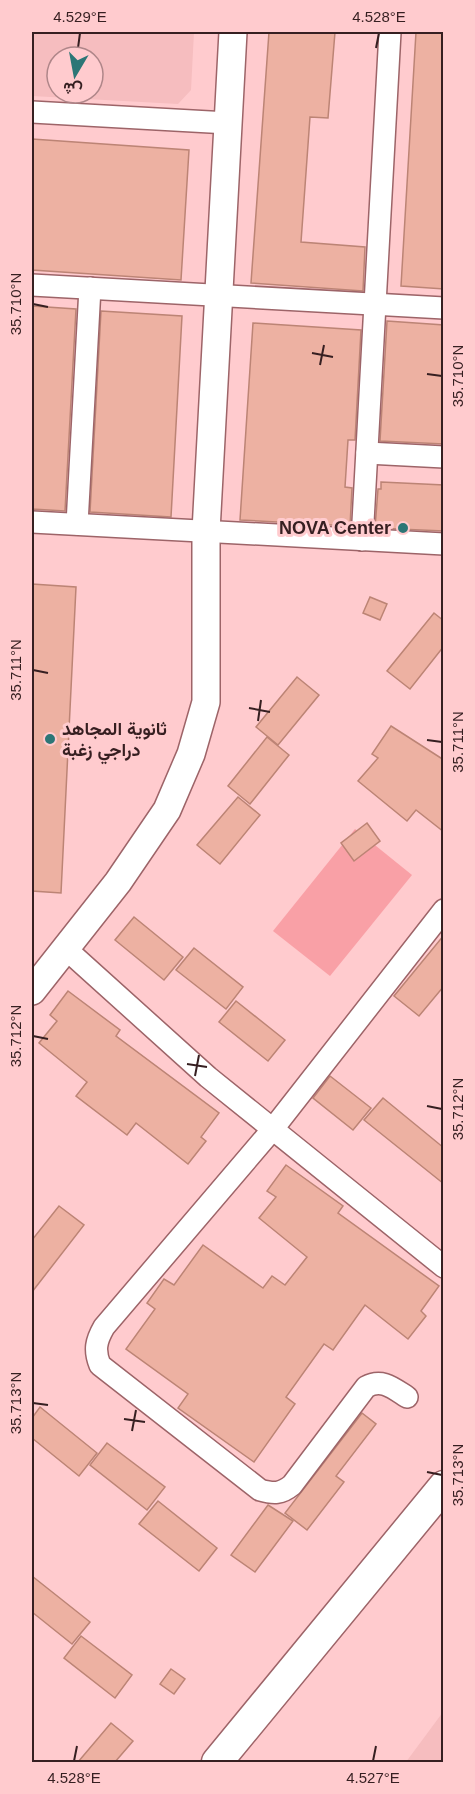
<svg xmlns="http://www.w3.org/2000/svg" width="475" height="1794" viewBox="0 0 475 1794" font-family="Arial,Vazirmatn,sans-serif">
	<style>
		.built { fill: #f6bdbf; fill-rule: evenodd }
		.green { fill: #f9a0a6 }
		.building { fill: #edb1a2; stroke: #bc8475; stroke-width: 1.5 }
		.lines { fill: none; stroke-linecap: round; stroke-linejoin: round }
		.minor-casing { stroke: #9d6468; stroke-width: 24 }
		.tertiary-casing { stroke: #9d6468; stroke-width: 30 }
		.secondary-casing { stroke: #9d6468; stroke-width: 33 }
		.minor { stroke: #fff; stroke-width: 21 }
		.tertiary { stroke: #fff; stroke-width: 27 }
		.secondary { stroke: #fff; stroke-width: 30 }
		.ticks { fill: none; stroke: #361f21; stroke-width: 2 }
		.poi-dot { fill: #2c7676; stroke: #ffcbce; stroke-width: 2 }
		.labels { text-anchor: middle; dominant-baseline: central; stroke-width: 6; stroke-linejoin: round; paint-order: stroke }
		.poi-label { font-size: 18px; font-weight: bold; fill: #361f21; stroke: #ffcbce; text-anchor: end }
		.neatline { fill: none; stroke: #361f21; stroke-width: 2 }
		.ticks-label { font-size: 15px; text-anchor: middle; fill: #361f21 }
	</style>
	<rect width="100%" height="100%" fill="#ffcbce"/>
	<g class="built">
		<path d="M 32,32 L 194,32 L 191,90 L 178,104 L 32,96 ZM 57,57 L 93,57 L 93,93 L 57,93 Z"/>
		<path d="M 443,1712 L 443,1762 L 406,1762 Z"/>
	</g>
	<path class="green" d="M 355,829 L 412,875 L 330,976 L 273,931 Z"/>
	<g class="building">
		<path d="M 269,32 L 335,32 L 328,118 L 310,117 L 301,242 L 365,247 L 363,291 L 251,283 Z"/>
		<path d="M 416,32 L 444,32 L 444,289 L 401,286 Z"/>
		<path d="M 32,139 L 189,150 L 181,280 L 32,270 Z"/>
		<path d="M 32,306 L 76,309 L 65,511 L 32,509 Z"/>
		<path d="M 101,311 L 182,316 L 171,517 L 90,512 Z"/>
		<path d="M 387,321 L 444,325 L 444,444 L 380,441 Z"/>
		<path d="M 253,323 L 361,330 L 355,440 L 348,440 L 345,487 L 352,488 L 350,526 L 240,520 Z"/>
		<path d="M 381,482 L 444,485 L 444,531 L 375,528 L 378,489 L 381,489 Z"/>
		<path d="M 32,584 L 76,587 L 61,893 L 32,891 Z"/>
		<path d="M 370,597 L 387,604 L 380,620 L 363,613 Z"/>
		<path d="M 434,613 L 444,621 L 444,646 L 410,689 L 387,671 Z"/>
		<path d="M 297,677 L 319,695 L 278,745 L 256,727 Z"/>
		<path d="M 391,726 L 444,760 L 444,832 L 416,810 L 407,821 L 358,781 L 378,758 L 372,754 Z"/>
		<path d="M 267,737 L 289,755 L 250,804 L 228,786 Z"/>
		<path d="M 238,797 L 260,815 L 220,864 L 197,845 Z"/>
		<path d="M 367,823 L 380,841 L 354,861 L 341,843 Z"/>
		<path d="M 134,917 L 183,957 L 164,980 L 115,940 Z"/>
		<path d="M 444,935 L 444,986 L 419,1016 L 394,996 Z"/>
		<path d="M 194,948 L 243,987 L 226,1009 L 176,970 Z"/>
		<path d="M 68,991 L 120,1030 L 116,1036 L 219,1113 L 201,1137 L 206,1141 L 188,1164 L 136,1123 L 127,1135 L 76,1096 L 87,1082 L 39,1043 L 57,1021 L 50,1015 Z"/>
		<path d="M 236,1001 L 285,1040 L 268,1061 L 219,1022 Z"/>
		<path d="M 330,1076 L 371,1108 L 353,1130 L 313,1098 Z"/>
		<path d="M 383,1098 L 444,1148 L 444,1184 L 364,1120 Z"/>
		<path d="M 286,1165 L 343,1206 L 338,1213 L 439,1286 L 421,1311 L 426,1316 L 408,1339 L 365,1305 L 333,1350 L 324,1344 L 286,1397 L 295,1404 L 254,1462 L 178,1408 L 188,1394 L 126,1349 L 155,1309 L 147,1303 L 164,1279 L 174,1285 L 203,1245 L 263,1288 L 272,1276 L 285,1285 L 307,1257 L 259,1218 L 276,1197 L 267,1191 Z"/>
		<path d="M 59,1206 L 84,1225 L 32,1292 L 32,1240 Z"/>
		<path d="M 40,1407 L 97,1453 L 79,1476 L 32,1438 L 32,1418 Z"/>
		<path d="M 362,1413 L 376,1424 L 336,1476 L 344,1482 L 307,1530 L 285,1513 Z"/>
		<path d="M 107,1443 L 165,1487 L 147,1510 L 90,1465 Z"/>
		<path d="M 158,1501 L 217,1548 L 199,1571 L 139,1524 Z"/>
		<path d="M 268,1505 L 293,1521 L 255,1572 L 231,1555 Z"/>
		<path d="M 32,1576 L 90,1622 L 72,1644 L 32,1612 Z"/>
		<path d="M 81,1636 L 132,1675 L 115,1698 L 64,1658 Z"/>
		<path d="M 171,1669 L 185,1679 L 174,1694 L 160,1684 Z"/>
		<path d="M 111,1723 L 133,1741 L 115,1762 L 78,1762 Z"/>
	</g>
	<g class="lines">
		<defs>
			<g id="minor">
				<path d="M 32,112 L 228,123"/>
				<path d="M 32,285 L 444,308"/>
				<path d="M 367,453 L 444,457"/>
				<path d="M 32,522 L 444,544"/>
				<path d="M 77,524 L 90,288"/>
				<path d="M 362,540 L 390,32"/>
				<path d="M 66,949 L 208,1077 L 444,1267"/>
				<path d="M 407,1397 C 393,1388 382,1378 366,1387 L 292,1485 C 281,1494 274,1494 260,1490 L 100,1365 C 94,1350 96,1341 104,1327 L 272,1130 L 444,910"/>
			</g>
			<path id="tertiary" d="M 32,991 L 118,882 L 167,810 L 191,754 L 206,702 L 206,531 L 233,32"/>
			<path id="secondary" d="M 217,1762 L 444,1486"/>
		</defs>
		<use href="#minor" class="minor-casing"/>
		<use href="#tertiary" class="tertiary-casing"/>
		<use href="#secondary" class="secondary-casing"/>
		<use href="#minor" class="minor"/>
		<use href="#tertiary" class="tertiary"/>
		<use href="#secondary" class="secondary"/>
	</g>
	<path class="ticks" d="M 78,48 L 80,33M 376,48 L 379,33M 33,304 L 48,307M 312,353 L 333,357M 320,365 L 324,345M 427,374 L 442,376M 33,670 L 48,673M 249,708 L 270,712M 258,721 L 261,700M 427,740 L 442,742M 33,1036 L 48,1039M 187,1064 L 207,1067M 195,1076 L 199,1055M 427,1106 L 442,1109M 33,1403 L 48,1405M 124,1419 L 145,1422M 132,1431 L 136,1410M 427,1472 L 442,1475M 74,1761 L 77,1746M 373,1761 L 376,1746"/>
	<g class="poi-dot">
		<circle cx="403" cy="528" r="6"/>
		<circle cx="50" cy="739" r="6"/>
	</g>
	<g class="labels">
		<g class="poi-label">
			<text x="391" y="528">NOVA Center</text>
			<text x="62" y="729" text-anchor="start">ثانوية المجاهد<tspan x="62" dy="21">دراجي زغبة</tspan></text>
		</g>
	</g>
	<rect width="475" height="1794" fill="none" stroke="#ffcbce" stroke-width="66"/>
	<g transform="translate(75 75) rotate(190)"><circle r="28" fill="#ffcbce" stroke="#af8689" stroke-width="1.5"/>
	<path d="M0-4.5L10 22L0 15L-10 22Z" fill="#2c7676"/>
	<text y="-9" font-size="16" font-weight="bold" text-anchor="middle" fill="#361f21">ش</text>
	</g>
	<rect x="33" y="33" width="409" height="1728" class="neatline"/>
	<g class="ticks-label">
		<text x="80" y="22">4.529°E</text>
		<text x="379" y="22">4.528°E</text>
		<text transform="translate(16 304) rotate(-90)" y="5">35.710°N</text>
		<text transform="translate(458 376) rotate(-90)" y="5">35.710°N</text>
		<text transform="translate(16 670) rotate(-90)" y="5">35.711°N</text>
		<text transform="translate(458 742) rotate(-90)" y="5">35.711°N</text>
		<text transform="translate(16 1036) rotate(-90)" y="5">35.712°N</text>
		<text transform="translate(458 1109) rotate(-90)" y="5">35.712°N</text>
		<text transform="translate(16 1403) rotate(-90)" y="5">35.713°N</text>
		<text transform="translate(458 1475) rotate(-90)" y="5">35.713°N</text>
		<text x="74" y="1783">4.528°E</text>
		<text x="373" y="1783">4.527°E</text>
	</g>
</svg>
